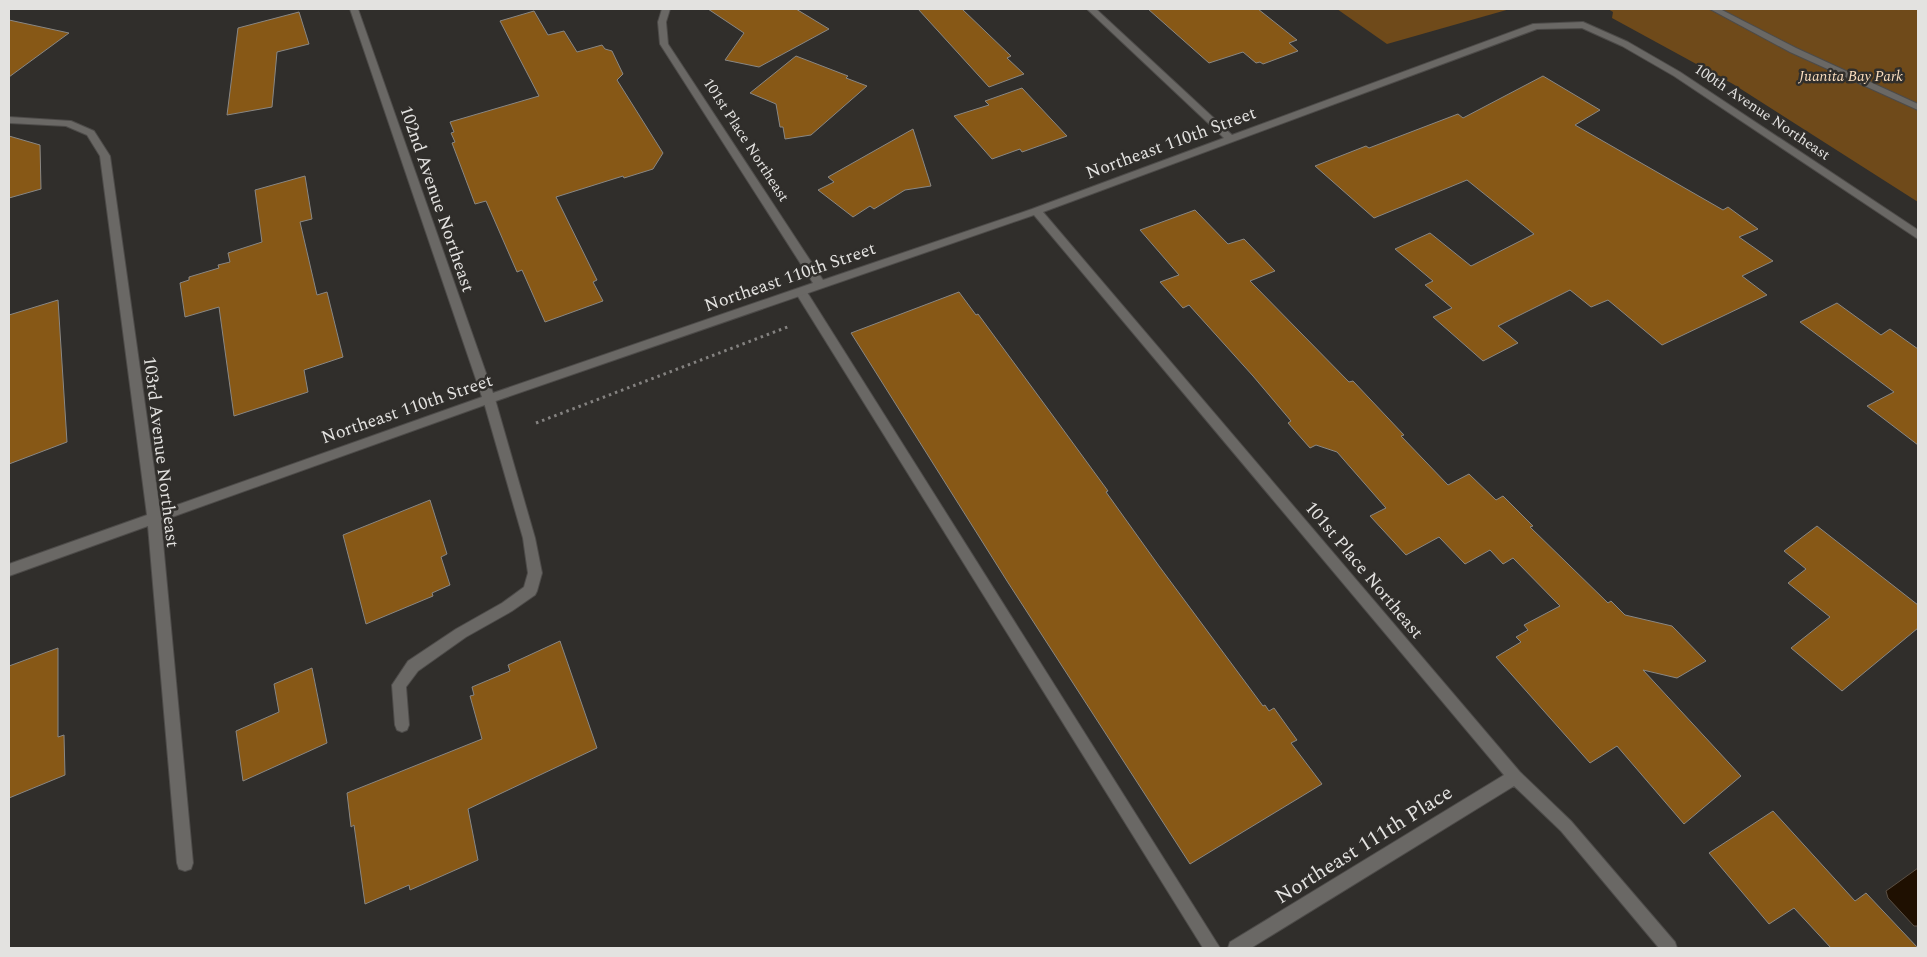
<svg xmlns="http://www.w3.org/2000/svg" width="1927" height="957" viewBox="0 0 1927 957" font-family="Spectral,serif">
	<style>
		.green { fill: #6f4a1a }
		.water { fill: #1f1001; stroke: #5a4f44 }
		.building { fill: #875816; stroke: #898784 }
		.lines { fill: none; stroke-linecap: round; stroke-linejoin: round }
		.lane-casing { stroke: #4d4b49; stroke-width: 2 }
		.street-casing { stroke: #4d4b49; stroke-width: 2 }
		.secondary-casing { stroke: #4d4b49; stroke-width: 2 }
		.path { stroke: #848280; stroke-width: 3; stroke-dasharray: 2.5 4; stroke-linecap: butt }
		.lane { fill: #6a6865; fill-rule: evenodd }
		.street { fill: #6a6865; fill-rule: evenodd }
		.secondary { fill: #6a6865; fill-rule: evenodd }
		.labels { text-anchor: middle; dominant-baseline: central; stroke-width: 5; stroke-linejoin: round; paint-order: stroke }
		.far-park-label { font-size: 15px; font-style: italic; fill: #fadebf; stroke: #302e2b }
		.far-street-label { font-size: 15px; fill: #e3e2e0; stroke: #302e2b }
		.street-label { font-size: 18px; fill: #e3e2e0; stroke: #302e2b }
		.near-street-label { font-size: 21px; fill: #e3e2e0; stroke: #302e2b }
	</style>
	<rect width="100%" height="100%" fill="#302e2b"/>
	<g class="green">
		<path d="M 1337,9 L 1510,9 L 1387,44 Z"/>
		<path d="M 1608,9 L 1918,9 L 1918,202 L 1733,84 L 1612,18 L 1613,12 Z"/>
	</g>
	<path class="water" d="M 1918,868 L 1918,926 L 1914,926 L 1888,898 L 1886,891 Z"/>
	<g class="building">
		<path d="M 708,9 L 796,9 L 829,29 L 759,67 L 725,60 L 744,33 Z"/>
		<path d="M 918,9 L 962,9 L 1011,56 L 1007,58 L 1024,74 L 989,87 Z"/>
		<path d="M 1148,9 L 1258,9 L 1297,40 L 1289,43 L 1298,51 L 1263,64 L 1260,62 L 1256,63 L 1243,52 L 1209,63 Z"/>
		<path d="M 534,11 L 548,35 L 564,31 L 577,52 L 602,45 L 605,49 L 612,51 L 623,74 L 617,80 L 663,153 L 653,169 L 624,178 L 623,176 L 556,197 L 597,280 L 593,282 L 603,301 L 545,322 L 522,270 L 517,272 L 486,201 L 475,204 L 452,143 L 455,142 L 451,133 L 454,132 L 450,122 L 539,96 L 500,21 Z"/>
		<path d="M 299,12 L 309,44 L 277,52 L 272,107 L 227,115 L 238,28 Z"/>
		<path d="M 9,20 L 69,33 L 9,77 Z"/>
		<path d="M 796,56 L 848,76 L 846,78 L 867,86 L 811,135 L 785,139 L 783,127 L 780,127 L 776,104 L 750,93 Z"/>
		<path d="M 1543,76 L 1600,110 L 1575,125 L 1723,210 L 1728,207 L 1758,229 L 1739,237 L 1773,261 L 1742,276 L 1767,295 L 1662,345 L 1608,300 L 1591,307 L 1570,290 L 1498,326 L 1518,343 L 1483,361 L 1433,317 L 1452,308 L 1425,285 L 1433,281 L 1395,249 L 1430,233 L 1471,266 L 1534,234 L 1467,180 L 1374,218 L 1315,166 L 1366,146 L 1369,148 L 1458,114 L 1463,118 Z"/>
		<path d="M 1022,88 L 1067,136 L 1022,152 L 1020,149 L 992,159 L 954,116 L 989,105 L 985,101 Z"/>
		<path d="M 913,129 L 931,186 L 905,190 L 874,209 L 870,206 L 853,217 L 818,190 L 834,182 L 828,177 Z"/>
		<path d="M 9,136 L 40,145 L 41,189 L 9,198 Z"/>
		<path d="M 305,176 L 312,219 L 300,222 L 317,295 L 327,292 L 343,357 L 304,370 L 308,392 L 234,416 L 219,307 L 185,317 L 180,283 L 189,280 L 189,277 L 219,268 L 218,265 L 230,262 L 228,253 L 262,242 L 255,190 Z"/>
		<path d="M 1195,210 L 1228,244 L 1244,239 L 1275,271 L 1250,281 L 1349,382 L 1353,381 L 1404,435 L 1401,436 L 1448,485 L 1469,474 L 1496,500 L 1503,496 L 1533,526 L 1530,527 L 1608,603 L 1611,601 L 1625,615 L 1672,626 L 1706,661 L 1677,678 L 1643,670 L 1741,776 L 1684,824 L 1617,746 L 1590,763 L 1496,657 L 1521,642 L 1516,637 L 1528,630 L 1524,625 L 1560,606 L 1513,558 L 1503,564 L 1490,550 L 1465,564 L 1439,537 L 1406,555 L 1370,516 L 1386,508 L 1337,452 L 1316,445 L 1310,448 L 1288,423 L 1291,421 L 1253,376 L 1189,305 L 1183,308 L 1160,282 L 1179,275 L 1140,230 Z"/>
		<path d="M 959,292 L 976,315 L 978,314 L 1059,424 L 1108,491 L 1106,492 L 1159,566 L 1263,706 L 1265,705 L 1269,711 L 1274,708 L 1297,740 L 1291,743 L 1322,784 L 1190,864 L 1007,581 L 851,333 Z"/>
		<path d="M 58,300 L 67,442 L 9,464 L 9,315 Z"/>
		<path d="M 1837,303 L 1881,335 L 1890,329 L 1918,349 L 1918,445 L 1867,406 L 1894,392 L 1800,322 Z"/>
		<path d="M 430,500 L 447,554 L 441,557 L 450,585 L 432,593 L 433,596 L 366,624 L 343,535 Z"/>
		<path d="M 1817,526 L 1918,605 L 1918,628 L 1842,691 L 1791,648 L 1830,617 L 1788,583 L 1806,569 L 1784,551 Z"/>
		<path d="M 560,641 L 597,748 L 468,809 L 478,860 L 410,890 L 409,885 L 365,904 L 354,825 L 351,827 L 347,793 L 482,739 L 470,696 L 474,695 L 472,687 L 510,671 L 508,665 Z"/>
		<path d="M 58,648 L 58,737 L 64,735 L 65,775 L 9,798 L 9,666 Z"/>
		<path d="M 312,668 L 327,743 L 243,781 L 236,731 L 279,712 L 274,684 Z"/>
		<path d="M 1773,811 L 1855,901 L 1866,893 L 1918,948 L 1831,948 L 1794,908 L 1769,924 L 1709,853 Z"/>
	</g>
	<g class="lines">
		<defs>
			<g id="lane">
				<path d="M 801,288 L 805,289 L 1220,948 L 1203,948 L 797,295 L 796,292 Z"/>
				<path d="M 489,394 L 493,396 L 495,399 L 535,538 L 542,573 L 537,591 L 535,595 L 512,611 L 466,637 L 418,671 L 406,687 L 409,725 L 407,730 L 402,732 L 397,730 L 395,725 L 392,685 L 408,661 L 456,629 L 502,603 L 524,587 L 528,573 L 523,538 L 483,399 L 485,396 Z"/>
			</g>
			<path id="street" d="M 350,9 L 358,9 L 493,393 L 813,283 L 660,44 L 658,22 L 662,9 L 670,9 L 666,22 L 668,44 L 823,280 L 1032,209 L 1224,138 L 1087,9 L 1096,9 L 1232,135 L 1533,24 L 1583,22 L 1628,42 L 1680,72 L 1918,230 L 1918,239 L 1674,76 L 1622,46 L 1582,28 L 1537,29 L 1043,212 L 1520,772 L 1571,821 L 1675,942 L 1677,948 L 1659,948 L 1561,831 L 1514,786 L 1251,948 L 1228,948 L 1230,942 L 1504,775 L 1034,215 L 493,402 L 161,521 L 193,863 L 191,869 L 185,871 L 179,869 L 177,863 L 148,526 L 9,576 L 9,564 L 147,515 L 100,156 L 87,135 L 66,126 L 9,123 L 9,117 L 71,121 L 94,131 L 110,156 L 160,511 L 482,397 Z"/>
			<path id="secondary" d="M 1710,9 L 1720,9 L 1796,48 L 1918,104 L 1918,110 L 1790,52 Z"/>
		</defs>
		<use href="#lane" class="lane-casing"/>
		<use href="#street" class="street-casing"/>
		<use href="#secondary" class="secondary-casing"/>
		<path class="path" d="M 536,423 L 790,326"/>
		<use href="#lane" class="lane"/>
		<use href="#street" class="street"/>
		<use href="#secondary" class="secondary"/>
	</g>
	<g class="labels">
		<g class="far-park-label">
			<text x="1851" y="76">Juanita Bay Park</text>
		</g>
		<g class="far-street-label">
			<text transform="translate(1762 112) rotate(34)">100th Avenue Northeast</text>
			<text transform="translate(746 140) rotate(57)">101st Place Northeast</text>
		</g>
		<g class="street-label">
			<text transform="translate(1171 143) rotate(-20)">Northeast 110th Street</text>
			<text transform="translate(437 199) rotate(71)">102nd Avenue Northeast</text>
			<text transform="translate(790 277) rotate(-19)">Northeast 110th Street</text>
			<text transform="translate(407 409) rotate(-19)">Northeast 110th Street</text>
			<text transform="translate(161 452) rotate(83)">103rd Avenue Northeast</text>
			<text transform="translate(1364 570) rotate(50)">101st Place Northeast</text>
		</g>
		<g class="near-street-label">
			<text transform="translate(1364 845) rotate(-32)">Northeast 111th Place</text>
		</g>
	</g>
	<rect width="1927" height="957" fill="none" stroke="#e3e2e0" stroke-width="20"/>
</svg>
